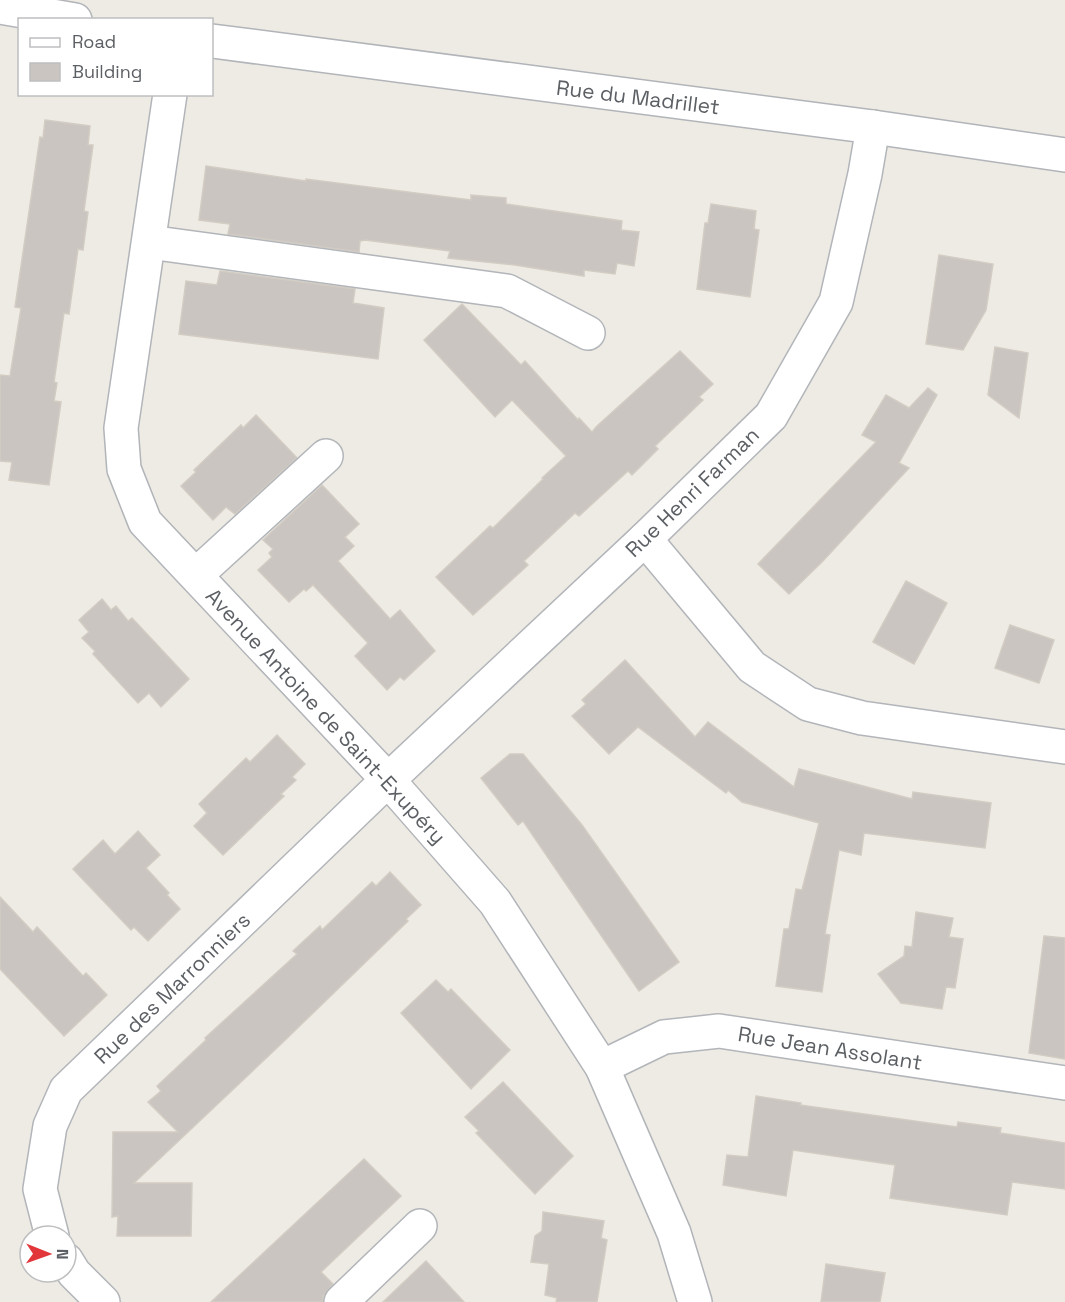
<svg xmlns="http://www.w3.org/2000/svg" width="1065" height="1302" viewBox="0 0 1065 1302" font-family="'Space Grotesk',sans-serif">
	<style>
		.building { fill: #cac5c1; stroke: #d2ccc3; stroke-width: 1.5 }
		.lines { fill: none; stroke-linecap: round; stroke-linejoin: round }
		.street-casing { stroke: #b2b5b9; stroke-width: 36 }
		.secondary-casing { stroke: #b1b4b8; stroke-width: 36 }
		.street { stroke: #fff; stroke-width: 33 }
		.secondary { stroke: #fff; stroke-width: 33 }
		.labels { text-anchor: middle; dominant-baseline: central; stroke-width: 4.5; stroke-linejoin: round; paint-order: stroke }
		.street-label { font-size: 21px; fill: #5c6064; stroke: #fff }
	</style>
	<rect width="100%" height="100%" fill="#eeebe4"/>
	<g class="building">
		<path d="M 45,120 L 90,126 L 88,145 L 93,145 L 84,211 L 88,212 L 83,250 L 78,249 L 69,314 L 64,313 L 54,382 L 57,383 L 54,401 L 61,402 L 49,485 L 9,480 L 12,462 L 0,461 L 0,375 L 10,376 L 21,308 L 15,307 L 40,137 L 43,138 Z"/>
		<path d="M 206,166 L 306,181 L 306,179 L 471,200 L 471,195 L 506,198 L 506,204 L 622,221 L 621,230 L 639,232 L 634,266 L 617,263 L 615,274 L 584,270 L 584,276 L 515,265 L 448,258 L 450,251 L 365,240 L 360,241 L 359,252 L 228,234 L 230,224 L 199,220 Z"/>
		<path d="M 711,204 L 756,211 L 754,229 L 759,230 L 750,297 L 697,289 L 705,223 L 708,223 Z"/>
		<path d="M 939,255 L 993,264 L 986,310 L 963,350 L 926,344 Z"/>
		<path d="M 220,271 L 355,289 L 353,303 L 384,308 L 378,359 L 179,334 L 186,281 L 217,285 Z"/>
		<path d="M 462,304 L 521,365 L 525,361 L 578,420 L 579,418 L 592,432 L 597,426 L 680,351 L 713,384 L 699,397 L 703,400 L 655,446 L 658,449 L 632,475 L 628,471 L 579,516 L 575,513 L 524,561 L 528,565 L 473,615 L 436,577 L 490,526 L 493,528 L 543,479 L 542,478 L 566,456 L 512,400 L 495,417 L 424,340 Z"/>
		<path d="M 995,347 L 1028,353 L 1019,418 L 988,395 Z"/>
		<path d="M 928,388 L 937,395 L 899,463 L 909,468 L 822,562 L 789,594 L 758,564 L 876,442 L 862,435 L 886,395 L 909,408 Z"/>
		<path d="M 256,415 L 297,458 L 235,514 L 226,507 L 213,520 L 181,486 L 196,472 L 194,470 L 241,425 L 243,428 Z"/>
		<path d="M 322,485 L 359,524 L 345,537 L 354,546 L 338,561 L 390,619 L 400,610 L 435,651 L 404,680 L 400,677 L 387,690 L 355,656 L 368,643 L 313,585 L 306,591 L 304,589 L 289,602 L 258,570 L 272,557 L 269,553 L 273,549 L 263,540 Z"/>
		<path d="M 906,581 L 947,603 L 914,664 L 873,642 Z"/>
		<path d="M 102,599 L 111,610 L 116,606 L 128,621 L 132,618 L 189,679 L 161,707 L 149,693 L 138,703 L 93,654 L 95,651 L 82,638 L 89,632 L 79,620 Z"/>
		<path d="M 1010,625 L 1054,640 L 1039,683 L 995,668 Z"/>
		<path d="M 625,660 L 695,737 L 708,722 L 794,787 L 799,769 L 912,799 L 913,792 L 991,803 L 985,848 L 864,833 L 861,855 L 839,850 L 825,934 L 830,935 L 822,992 L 776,986 L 784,929 L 789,929 L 796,889 L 802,890 L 819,823 L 742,802 L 728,790 L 726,793 L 638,727 L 609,754 L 572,716 L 586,704 L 582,700 Z"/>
		<path d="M 277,735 L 305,764 L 292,777 L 296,780 L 281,794 L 284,796 L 223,855 L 194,826 L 207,813 L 199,804 L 246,758 L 250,762 Z"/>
		<path d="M 510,754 L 523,754 L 582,825 L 679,962 L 639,991 L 523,821 L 518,825 L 481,778 Z"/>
		<path d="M 138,831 L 160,855 L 146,868 L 169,893 L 167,895 L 180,909 L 148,941 L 134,927 L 131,930 L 73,869 L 103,840 L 115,854 Z"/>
		<path d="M 390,872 L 421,905 L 406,919 L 408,921 L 280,1045 L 134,1183 L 192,1183 L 191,1236 L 117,1236 L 118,1216 L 112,1217 L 113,1132 L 178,1132 L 148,1102 L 161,1091 L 157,1086 L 206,1040 L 205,1038 L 297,954 L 293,951 L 320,926 L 322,930 L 372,882 L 376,886 Z"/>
		<path d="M 0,897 L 33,932 L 37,927 L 83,976 L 86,973 L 107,995 L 64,1036 L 0,969 Z"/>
		<path d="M 916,912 L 953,918 L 949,937 L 963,939 L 955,988 L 946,987 L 942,1009 L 901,1003 L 878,974 L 904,956 L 905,946 L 912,947 Z"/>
		<path d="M 1044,936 L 1065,938 L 1065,1059 L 1029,1053 Z"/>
		<path d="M 436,980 L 448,992 L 451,989 L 510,1050 L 471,1089 L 401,1013 Z"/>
		<path d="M 503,1082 L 573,1156 L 535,1194 L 476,1133 L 479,1131 L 465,1117 Z"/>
		<path d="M 756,1096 L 801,1103 L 800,1105 L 957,1127 L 958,1122 L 1001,1128 L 1000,1133 L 1065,1143 L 1065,1189 L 1012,1182 L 1007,1215 L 890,1198 L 895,1165 L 793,1150 L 786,1196 L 723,1185 L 727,1155 L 748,1157 Z"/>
		<path d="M 364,1159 L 401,1196 L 321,1272 L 333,1284 L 323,1296 L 323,1302 L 211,1302 Z"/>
		<path d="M 543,1212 L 604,1221 L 601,1238 L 607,1240 L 597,1302 L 556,1302 L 557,1298 L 545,1295 L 549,1264 L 531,1262 L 535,1236 L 542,1231 Z"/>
		<path d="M 426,1261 L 464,1302 L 383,1302 Z"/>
		<path d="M 826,1264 L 885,1273 L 880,1302 L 821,1302 Z"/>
	</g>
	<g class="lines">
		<defs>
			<g id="street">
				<path d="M 149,242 L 507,291 L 588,333"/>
				<path d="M 645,539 L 752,667 L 808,704 L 862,718 L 1065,747"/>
				<path d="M 196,575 L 326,456"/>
				<path d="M 602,1067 L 664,1037 L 719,1031 L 1065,1083"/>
				<path d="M 52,1236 L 40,1189 L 50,1126 L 66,1090 L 372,795 L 645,539 L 771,416 L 836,302 L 865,174 L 873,127"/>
				<path d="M 66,1260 L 74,1273 L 103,1302"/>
				<path d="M 341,1302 L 420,1226"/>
			</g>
			<g id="secondary">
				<path d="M 0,7 L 75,20"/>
				<path d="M 212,41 L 873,127 L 1065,155"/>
				<path d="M 170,94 L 121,428 L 124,469 L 145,522 L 388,780 L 495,902 L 602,1067 L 674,1233 L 695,1302"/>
			</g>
		</defs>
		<use href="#street" class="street-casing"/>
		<use href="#secondary" class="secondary-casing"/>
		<use href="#street" class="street"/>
		<use href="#secondary" class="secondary"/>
	</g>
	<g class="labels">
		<g class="street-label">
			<text transform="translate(638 97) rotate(7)">Rue du Madrillet</text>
			<text transform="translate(692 492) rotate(-44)">Rue Henri Farman</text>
			<text transform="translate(326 716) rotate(47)">Avenue Antoine de Saint-Exupéry</text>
			<text transform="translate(172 988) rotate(-44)">Rue des Marronniers</text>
			<text transform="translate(830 1048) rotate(9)">Rue Jean Assolant</text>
		</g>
	</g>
	<rect x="18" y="18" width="195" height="78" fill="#ffffff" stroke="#bebfc1" stroke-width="1.5"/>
	<rect x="30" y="38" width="30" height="9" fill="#ffffff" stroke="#bebfc1" stroke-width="1.5"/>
	<text x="72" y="48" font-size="18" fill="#5c6064">Road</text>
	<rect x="30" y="63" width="30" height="18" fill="#cac5c1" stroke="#bebfc1" stroke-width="1.5"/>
	<text x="72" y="78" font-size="18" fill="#5c6064">Building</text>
	<g transform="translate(48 1254) rotate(91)"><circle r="28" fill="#ffffff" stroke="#bebfc1" stroke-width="1.5"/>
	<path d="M0-4.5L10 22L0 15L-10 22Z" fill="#e1373b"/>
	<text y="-9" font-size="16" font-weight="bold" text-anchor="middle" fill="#5c6064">N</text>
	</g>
</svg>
